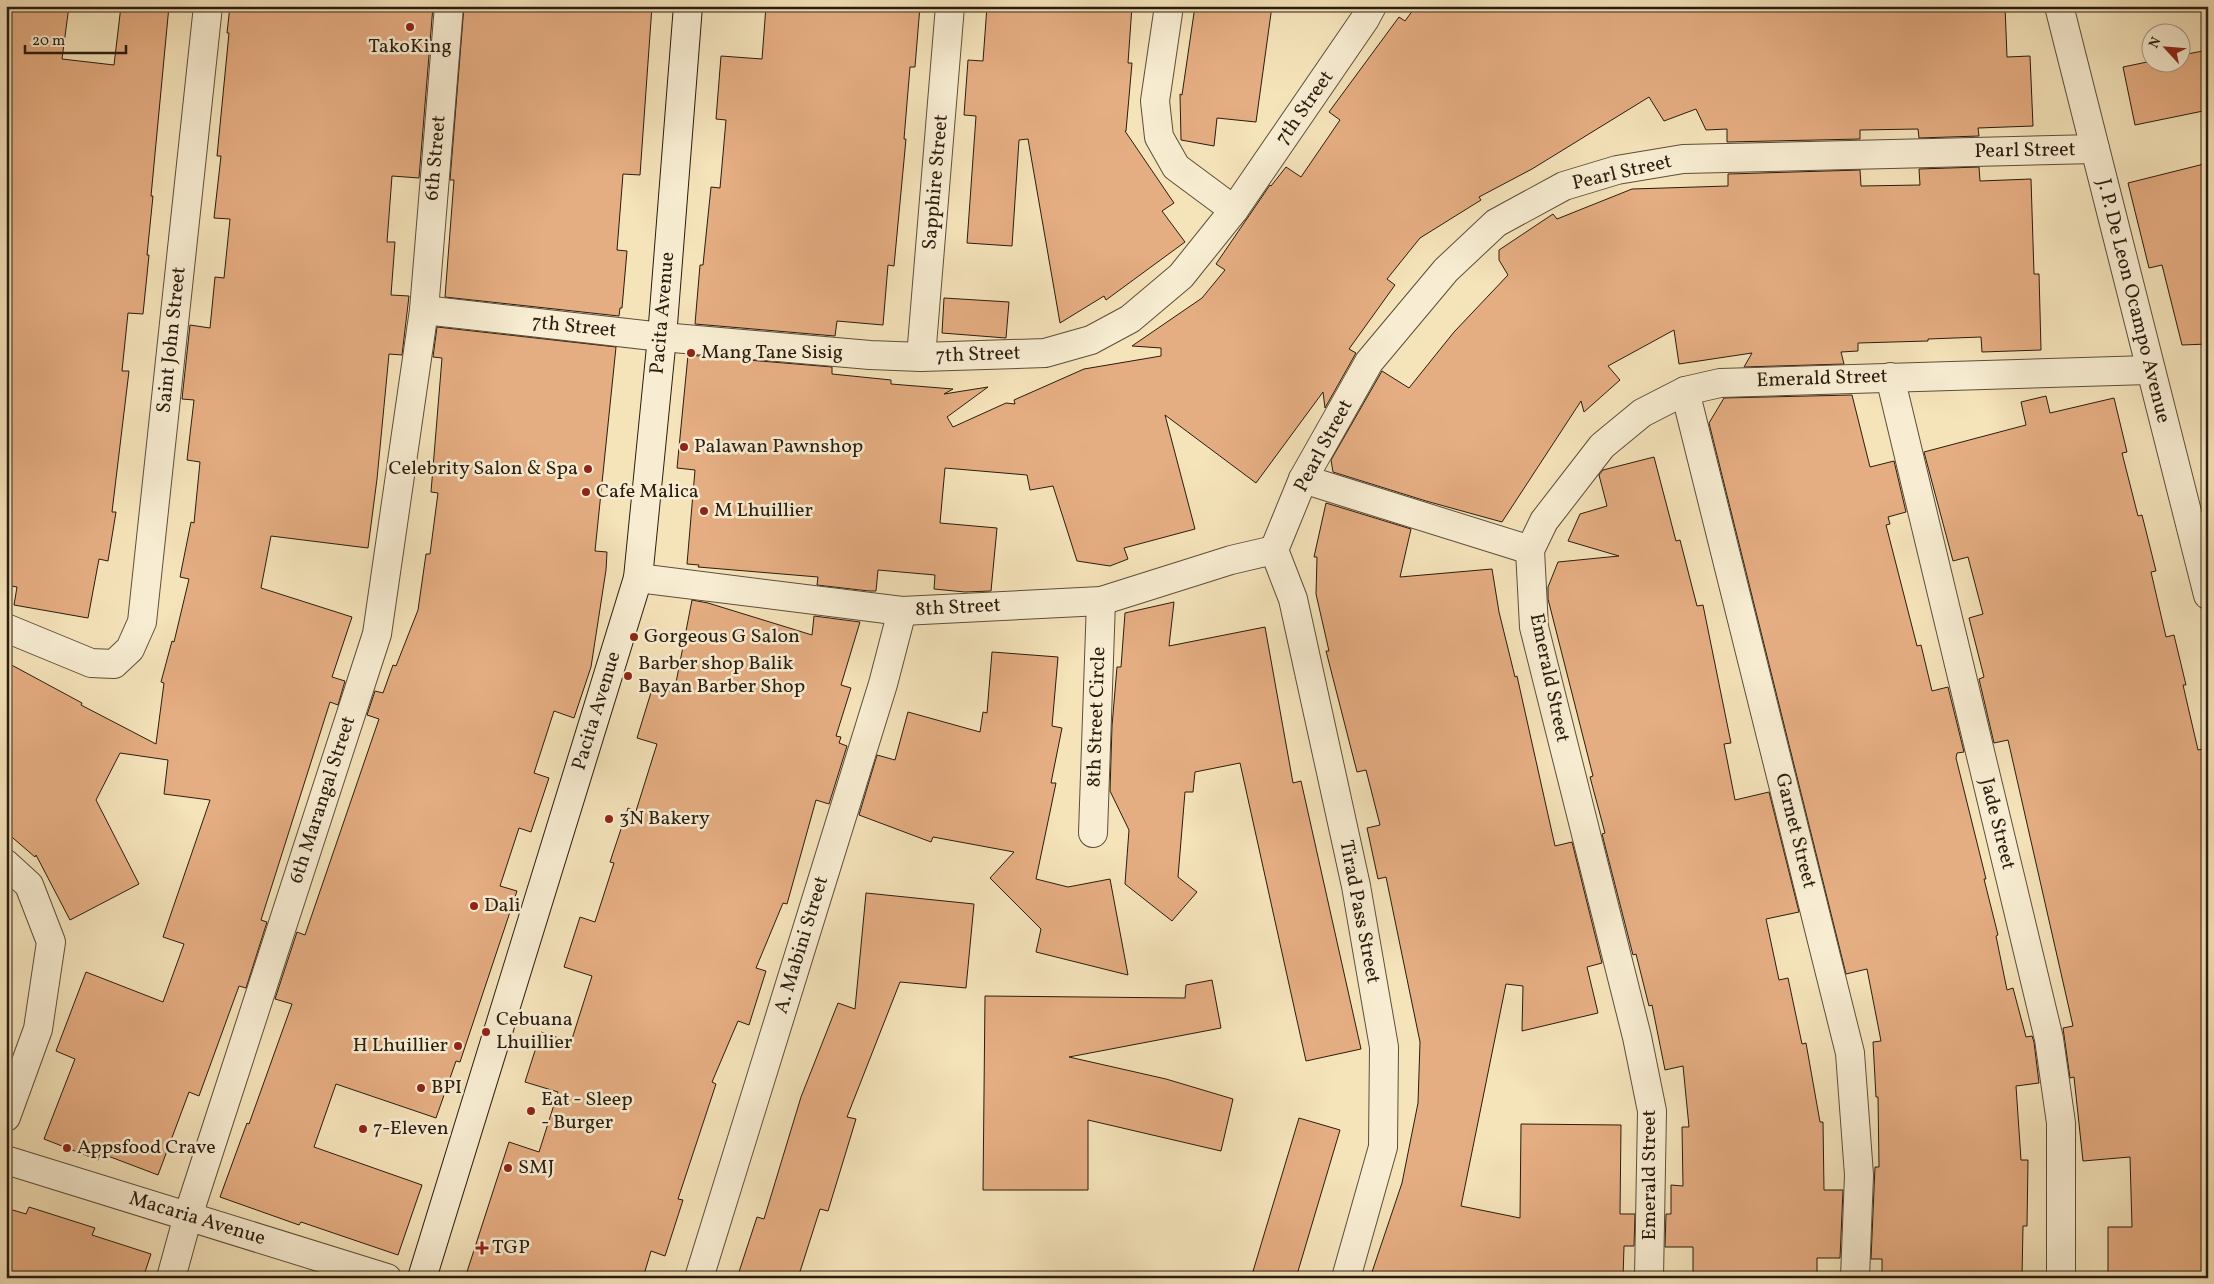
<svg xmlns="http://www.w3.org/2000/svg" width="2214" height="1284" viewBox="0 0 2214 1284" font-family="Vollkorn,serif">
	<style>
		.building { fill: #e5ad82; stroke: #2a1c0f }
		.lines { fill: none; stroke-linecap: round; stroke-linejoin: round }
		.minor-casing { stroke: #5d4e3a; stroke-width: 30 }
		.tertiary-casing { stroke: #5d4e3a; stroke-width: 30 }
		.secondary-casing { stroke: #2a1c0f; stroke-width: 30 }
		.minor { stroke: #f8edd2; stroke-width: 28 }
		.tertiary { stroke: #f8edd2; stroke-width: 28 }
		.secondary { stroke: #f8edd2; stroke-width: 28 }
		.poi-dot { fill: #8f2418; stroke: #f8edd2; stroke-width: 2 }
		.labels { text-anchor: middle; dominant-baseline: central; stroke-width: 5; stroke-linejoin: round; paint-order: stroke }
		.poi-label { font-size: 20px; fill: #2a1c0f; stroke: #f8edd2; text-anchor: start }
		.street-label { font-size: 20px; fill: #2a1c0f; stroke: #f8edd2 }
	</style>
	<rect width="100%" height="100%" fill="#f5e3ba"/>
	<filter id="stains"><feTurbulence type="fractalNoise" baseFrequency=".004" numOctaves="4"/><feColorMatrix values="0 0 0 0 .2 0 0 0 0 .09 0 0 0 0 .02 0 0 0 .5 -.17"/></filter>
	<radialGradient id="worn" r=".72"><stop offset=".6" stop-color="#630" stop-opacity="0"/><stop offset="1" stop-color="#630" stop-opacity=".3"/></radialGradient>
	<g class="building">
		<path d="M 6,6 L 69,6 L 62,59 L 114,65 L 121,6 L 169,6 L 151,196 L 153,196 L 147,255 L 149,255 L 143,314 L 128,313 L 122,371 L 129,371 L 112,512 L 116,512 L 108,561 L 99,559 L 88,618 L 14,605 L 17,587 L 6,585 Z"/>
		<path d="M 230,6 L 433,6 L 419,178 L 392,176 L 387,242 L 395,242 L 391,295 L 409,296 L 402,355 L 389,354 L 377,479 L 368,548 L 271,536 L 261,588 L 352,617 L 332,677 L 345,681 L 338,705 L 330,702 L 261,920 L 267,922 L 246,988 L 239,986 L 199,1096 L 189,1092 L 158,1175 L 100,1153 L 98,1160 L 44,1139 L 75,1059 L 56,1051 L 86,972 L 163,1002 L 184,944 L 163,937 L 210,800 L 164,794 L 168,760 L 120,753 L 96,800 L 139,884 L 70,920 L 36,855 L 35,857 L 6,832 L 6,662 L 82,703 L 81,705 L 156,744 L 164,683 L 161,682 L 172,641 L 174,642 L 189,579 L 180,577 L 191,522 L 194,523 L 200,462 L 187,460 L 194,400 L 182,399 L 190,325 L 210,328 L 215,277 L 224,278 L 230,219 L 214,218 L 221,156 L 217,156 L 229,33 L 227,33 Z"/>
		<path d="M 464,6 L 652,6 L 640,175 L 623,174 L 617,250 L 627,251 L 622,308 L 620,308 L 619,316 L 445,297 L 454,180 L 450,180 Z"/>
		<path d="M 766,6 L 920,6 L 915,67 L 910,67 L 904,139 L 906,139 L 894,266 L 888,265 L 883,325 L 837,321 L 835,336 L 695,324 L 700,265 L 703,265 L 711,187 L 720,188 L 726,120 L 716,119 L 721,56 L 762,59 Z"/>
		<path d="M 987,6 L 1132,6 L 1128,63 L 1132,63 L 1126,131 L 1125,131 L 1174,203 L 1162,211 L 1185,242 L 1106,300 L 1104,296 L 1060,323 L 1028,139 L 1019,140 L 1012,246 L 967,243 L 976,116 L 964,115 L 968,60 L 983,61 Z"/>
		<path d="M 1195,6 L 1272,6 L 1256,122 L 1217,118 L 1214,146 L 1181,140 L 1180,94 L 1182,95 Z"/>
		<path d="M 1416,6 L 2005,6 L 2007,57 L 2030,56 L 2033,126 L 1978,128 L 1979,136 L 1919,138 L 1918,129 L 1860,130 L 1860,139 L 1727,142 L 1727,129 L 1706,130 L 1696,109 L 1664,121 L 1649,97 L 1532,169 L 1479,197 L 1481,200 L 1420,238 L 1387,279 L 1395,285 L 1349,349 L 1356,353 L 1325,408 L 1323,392 L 1256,483 L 1165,415 L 1195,529 L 1124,548 L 1128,559 L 1110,566 L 1077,561 L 1053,486 L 1030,490 L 1027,475 L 945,468 L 940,523 L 997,528 L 991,591 L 965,592 L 934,589 L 935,575 L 878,570 L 876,591 L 869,591 L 817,585 L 818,577 L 698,567 L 699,565 L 687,564 L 695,470 L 677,468 L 688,355 L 832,367 L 832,374 L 891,380 L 891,384 L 953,389 L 944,394 L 988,387 L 947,417 L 953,427 L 1006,403 L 1015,404 L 1014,400 L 1084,369 L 1161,356 L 1161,348 L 1132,346 L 1202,298 L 1225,270 L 1216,264 L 1270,185 L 1271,186 L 1286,167 L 1301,177 L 1340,120 L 1329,112 L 1399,17 L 1405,21 Z"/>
		<path d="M 2208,50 L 2208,110 L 2135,125 L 2123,67 L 2152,61 L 2182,62 L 2182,55 Z"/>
		<path d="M 2208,163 L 2208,344 L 2182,345 L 2162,265 L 2149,268 L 2128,183 Z"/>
		<path d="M 1979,167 L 1980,181 L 2031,179 L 2034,274 L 2039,274 L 2041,350 L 1982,352 L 1981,337 L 1928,339 L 1928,341 L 1858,343 L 1858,351 L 1841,352 L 1844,364 L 1744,367 L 1752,353 L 1679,364 L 1674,330 L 1608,366 L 1620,380 L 1584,412 L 1581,401 L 1502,522 L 1426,501 L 1333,472 L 1331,460 L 1382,371 L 1409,388 L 1454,332 L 1508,275 L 1499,260 L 1499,250 L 1553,214 L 1557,219 L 1632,189 L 1728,186 L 1728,174 L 1860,170 L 1861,186 L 1920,185 L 1919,169 Z"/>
		<path d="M 944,298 L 1009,302 L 1006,338 L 942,333 Z"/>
		<path d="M 437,327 L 616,347 L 595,551 L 607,552 L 606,570 L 591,667 L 574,718 L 554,711 L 534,773 L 549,778 L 531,832 L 519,828 L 500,886 L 517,891 L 460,1062 L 456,1061 L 436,1118 L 336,1084 L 314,1147 L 422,1185 L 398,1255 L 301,1222 L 299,1225 L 220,1197 L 247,1123 L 249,1124 L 292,1004 L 275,999 L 297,932 L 305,935 L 379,719 L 367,715 L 375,691 L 383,693 L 393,665 L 396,666 L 418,610 L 426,554 L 430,554 L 438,493 L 431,492 L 442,358 L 433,357 Z"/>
		<path d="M 1852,395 L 1870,467 L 1894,461 L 1906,512 L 1888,517 L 1890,524 L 1886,525 L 1917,646 L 1921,645 L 1932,691 L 1948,687 L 1964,752 L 1957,753 L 1956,758 L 1986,879 L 1984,879 L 1998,935 L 1996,936 L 2007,990 L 2013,988 L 2026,1037 L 2032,1036 L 2034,1042 L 2039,1083 L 2016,1086 L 2021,1160 L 2028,1160 L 2027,1226 L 2023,1226 L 2022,1278 L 1882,1278 L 1882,1259 L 1871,1259 L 1875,1167 L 1879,1167 L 1878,1097 L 1876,1097 L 1873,1042 L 1881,1041 L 1867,969 L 1846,974 L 1709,423 L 1724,398 Z"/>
		<path d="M 2046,396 L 2050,413 L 2114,398 L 2127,452 L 2122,453 L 2138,516 L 2142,515 L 2156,571 L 2151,572 L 2166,637 L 2174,635 L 2186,685 L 2183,685 L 2198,750 L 2208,748 L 2208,1278 L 2108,1278 L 2108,1227 L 2132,1227 L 2130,1157 L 2083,1161 L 2074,1077 L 2070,1078 L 2063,1028 L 2073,1026 L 2008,740 L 1994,743 L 1979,679 L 1984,677 L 1969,618 L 1983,614 L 1968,557 L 1953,561 L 1924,452 L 2026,425 L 2021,402 Z"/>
		<path d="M 1654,457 L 1676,541 L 1680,540 L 1697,606 L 1703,605 L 1731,743 L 1724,744 L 1735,800 L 1769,792 L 1799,912 L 1766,919 L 1779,980 L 1788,978 L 1802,1044 L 1806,1043 L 1820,1122 L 1823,1122 L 1824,1190 L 1843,1190 L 1840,1258 L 1817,1258 L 1817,1278 L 1693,1278 L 1693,1247 L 1665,1247 L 1666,1214 L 1671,1214 L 1671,1185 L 1683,1186 L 1682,1127 L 1689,1127 L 1683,1066 L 1665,1070 L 1652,1005 L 1649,1006 L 1636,954 L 1633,955 L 1602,834 L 1605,833 L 1590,777 L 1593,776 L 1548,599 L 1548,587 L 1558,562 L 1619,556 L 1568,541 L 1580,514 L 1607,506 L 1599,475 L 1603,470 Z"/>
		<path d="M 1326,503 L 1411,529 L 1400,577 L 1492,569 L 1499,612 L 1515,677 L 1517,676 L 1555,846 L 1572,842 L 1602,963 L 1587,967 L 1598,1013 L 1522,1031 L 1523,986 L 1506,984 L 1461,1206 L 1520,1218 L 1521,1124 L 1621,1125 L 1620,1214 L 1635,1214 L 1634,1246 L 1624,1246 L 1623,1278 L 1370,1278 L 1402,1183 L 1418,1103 L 1420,1042 L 1386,877 L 1378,879 L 1367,828 L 1380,825 L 1366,770 L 1357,772 L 1326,651 L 1329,651 L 1316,594 L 1317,557 L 1314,557 Z"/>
		<path d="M 692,600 L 708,603 L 812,635 L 814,616 L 860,622 L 841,685 L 851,688 L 836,736 L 841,737 L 839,743 L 847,746 L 829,804 L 816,800 L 787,904 L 783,903 L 756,968 L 766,971 L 749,1025 L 738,1021 L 712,1082 L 716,1084 L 678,1199 L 683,1200 L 665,1256 L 651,1251 L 643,1278 L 465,1278 L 509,1142 L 539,1152 L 558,1092 L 525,1082 L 541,1032 L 571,1042 L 592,976 L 564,967 L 580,917 L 595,922 L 614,863 L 610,862 L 628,808 L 636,811 L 657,744 L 637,738 L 653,686 L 674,693 Z"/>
		<path d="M 1174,602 L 1169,646 L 1265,627 L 1293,783 L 1301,781 L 1361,1049 L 1306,1061 L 1240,763 L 1195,772 L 1193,792 L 1185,792 L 1178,877 L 1197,892 L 1172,921 L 1125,884 L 1129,830 L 1110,791 L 1112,726 L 1117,667 L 1121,667 L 1125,613 Z"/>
		<path d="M 992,652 L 1058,657 L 1052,726 L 1062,728 L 1051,783 L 1056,783 L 1036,879 L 1068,887 L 1110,879 L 1128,975 L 1036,952 L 1041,929 L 990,878 L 1014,852 L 933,837 L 931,842 L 859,815 L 877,755 L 895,760 L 908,712 L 980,732 L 983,712 L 987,713 Z"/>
		<path d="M 866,893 L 974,904 L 966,988 L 900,982 L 847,1117 L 856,1119 L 828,1211 L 820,1209 L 798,1278 L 737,1278 L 757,1217 L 764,1219 L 801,1097 L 838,1003 L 855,1009 Z"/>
		<path d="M 1212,980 L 1221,1028 L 1069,1057 L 1166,1079 L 1233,1099 L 1221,1151 L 1088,1120 L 1088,1190 L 983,1190 L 985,996 L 1185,998 L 1186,985 Z"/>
		<path d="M 1299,1118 L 1340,1130 L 1296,1278 L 1251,1278 Z"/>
		<path d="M 29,1207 L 95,1228 L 92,1235 L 151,1254 L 143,1278 L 6,1278 L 6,1208 L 26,1214 Z"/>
	</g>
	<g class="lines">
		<defs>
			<g id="minor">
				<path d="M 1169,6 L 1155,101 L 1159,137 L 1176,167 L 1234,210"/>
				<path d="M 2059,6 L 2208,595"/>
				<path d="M 424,310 L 662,337 L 870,355 L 921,357 L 1045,353 L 1091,340 L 1130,319 L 1181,276 L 1234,210 L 1365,19 L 1372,6"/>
				<path d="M 921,357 L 950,6"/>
				<path d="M 1890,377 L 2049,1039 L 2061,1123 L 2061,1278"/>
				<path d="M 1685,391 L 1850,1053 L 1859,1175 L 1855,1278"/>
				<path d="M 1303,479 L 1530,550"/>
				<path d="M 1274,550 L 1303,479 L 1369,362 L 1446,270 L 1496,223 L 1564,186 L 1617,170 L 1683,159 L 2095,149"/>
				<path d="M 1274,550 L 1293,599 L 1356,886 L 1384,1047 L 1383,1147 L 1346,1278"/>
				<path d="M 638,578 L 902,611 L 1101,601 L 1231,560 L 1274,550"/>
				<path d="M 6,628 L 91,663 L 114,664 L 130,649 L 142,622 L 208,6"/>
				<path d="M 1093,833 L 1101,601"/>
				<path d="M 171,1278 L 188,1216 L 377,634 L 424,310 L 449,6"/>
				<path d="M 699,1278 L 883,684 L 902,611"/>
				<path d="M 1649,1278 L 1652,1111 L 1637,1037 L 1534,627 L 1530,550 L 1544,521 L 1602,446 L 1642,413 L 1685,391 L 1720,383 L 2149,370"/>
			</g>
			<g id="tertiary">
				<path d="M 6,864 L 29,885 L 51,942 L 38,1029 L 6,1117"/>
				<path d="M 6,1160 L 387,1278"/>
			</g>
			<path id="secondary" d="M 422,1278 L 638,578 L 662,337 L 688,6"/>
		</defs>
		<use href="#minor" class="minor-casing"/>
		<use href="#tertiary" class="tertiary-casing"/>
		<use href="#secondary" class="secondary-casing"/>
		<use href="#minor" class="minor"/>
		<use href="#tertiary" class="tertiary"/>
		<use href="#secondary" class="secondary"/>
	</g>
	<g class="poi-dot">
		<circle cx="410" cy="27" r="5"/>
		<circle cx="691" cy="353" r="5"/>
		<circle cx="684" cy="447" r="5"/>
		<circle cx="588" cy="469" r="5"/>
		<circle cx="586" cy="492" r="5"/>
		<circle cx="704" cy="511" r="5"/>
		<circle cx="634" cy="637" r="5"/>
		<circle cx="628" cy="676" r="5"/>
		<circle cx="609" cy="819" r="5"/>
		<circle cx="474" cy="906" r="5"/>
		<circle cx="486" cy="1032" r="5"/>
		<circle cx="458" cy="1046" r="5"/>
		<circle cx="421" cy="1088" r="5"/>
		<circle cx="531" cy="1111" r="5"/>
		<circle cx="363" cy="1129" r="5"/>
		<circle cx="67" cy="1148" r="5"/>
		<circle cx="508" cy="1168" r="5"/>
		<path d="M479.5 1240.5h5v5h5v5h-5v5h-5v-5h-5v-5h5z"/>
	</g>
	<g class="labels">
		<g class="poi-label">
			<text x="410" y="47" text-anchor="middle">TakoKing</text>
			<text x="701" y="353">Mang Tane Sisig</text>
			<text x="694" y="447">Palawan Pawnshop</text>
			<text x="578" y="469" text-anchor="end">Celebrity Salon &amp; Spa</text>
			<text x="596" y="492">Cafe Malica</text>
			<text x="714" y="511">M Lhuillier</text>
			<text x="644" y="637">Gorgeous G Salon</text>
			<text x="638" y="664">Barber shop Balik<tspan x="638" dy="23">Bayan Barber Shop</tspan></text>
			<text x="619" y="819">3N Bakery</text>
			<text x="484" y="906">Dali</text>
			<text x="496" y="1020">Cebuana<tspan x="496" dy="23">Lhuillier</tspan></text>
			<text x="448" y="1046" text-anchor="end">H Lhuillier</text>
			<text x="431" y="1088">BPI</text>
			<text x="541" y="1100">Eat - Sleep<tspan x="541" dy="23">- Burger</tspan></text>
			<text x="373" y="1129">7-Eleven</text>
			<text x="77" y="1148">Appsfood Crave</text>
			<text x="518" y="1168">SMJ</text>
			<text x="492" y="1248">TGP</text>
		</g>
		<g class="street-label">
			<text transform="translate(1305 108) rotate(-55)">7th Street</text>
			<text transform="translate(2025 151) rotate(-1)">Pearl Street</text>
			<text transform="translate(436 158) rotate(-85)">6th Street</text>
			<text transform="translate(1622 173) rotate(-13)">Pearl Street</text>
			<text transform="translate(936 182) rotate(-85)">Sapphire Street</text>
			<text transform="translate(2133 301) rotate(76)">J. P. De Leon Ocampo Avenue</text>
			<text transform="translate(663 313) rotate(-85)">Pacita Avenue</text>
			<text transform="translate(574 327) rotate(6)">7th Street</text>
			<text transform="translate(172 340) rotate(-84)">Saint John Street</text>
			<text transform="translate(978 355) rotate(-2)">7th Street</text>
			<text transform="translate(1822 379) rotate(-2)">Emerald Street</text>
			<text transform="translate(1324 446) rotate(-62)">Pearl Street</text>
			<text transform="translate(958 608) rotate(-3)">8th Street</text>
			<text transform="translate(1549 678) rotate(78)">Emerald Street</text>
			<text transform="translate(597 711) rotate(-73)">Pacita Avenue</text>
			<text transform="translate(1097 717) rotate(-88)">8th Street Circle</text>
			<text transform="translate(323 800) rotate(-72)">6th Marangal Street</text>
			<text transform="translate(1997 824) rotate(76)">Jade Street</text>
			<text transform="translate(1795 831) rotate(76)">Garnet Street</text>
			<text transform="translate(1359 912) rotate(79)">Tirad Pass Street</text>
			<text transform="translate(802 945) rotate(-73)">A. Mabini Street</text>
			<text transform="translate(1650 1175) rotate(-90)">Emerald Street</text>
			<text transform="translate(197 1219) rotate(17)">Macaria Avenue</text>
		</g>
	</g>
	<rect width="2214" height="1284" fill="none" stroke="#f5e3ba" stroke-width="25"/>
	<rect x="8" y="8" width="2199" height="1269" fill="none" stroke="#2a1c0f" stroke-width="2.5"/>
	<rect x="12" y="12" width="2189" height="1259" fill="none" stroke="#2a1c0f"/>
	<g transform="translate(2166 48) rotate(296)"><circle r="24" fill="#f8edd2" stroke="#a69984"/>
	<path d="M0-4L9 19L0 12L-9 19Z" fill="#8f2418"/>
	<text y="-8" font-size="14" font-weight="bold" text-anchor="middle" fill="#2a1c0f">N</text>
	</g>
	<path d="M25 45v8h101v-8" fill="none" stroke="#2a1c0f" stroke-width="2.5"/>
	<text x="32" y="45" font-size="15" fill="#2a1c0f" stroke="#f8edd2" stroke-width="4" paint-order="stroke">20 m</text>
	<rect width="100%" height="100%" filter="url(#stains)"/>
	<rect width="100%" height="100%" fill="url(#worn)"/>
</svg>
